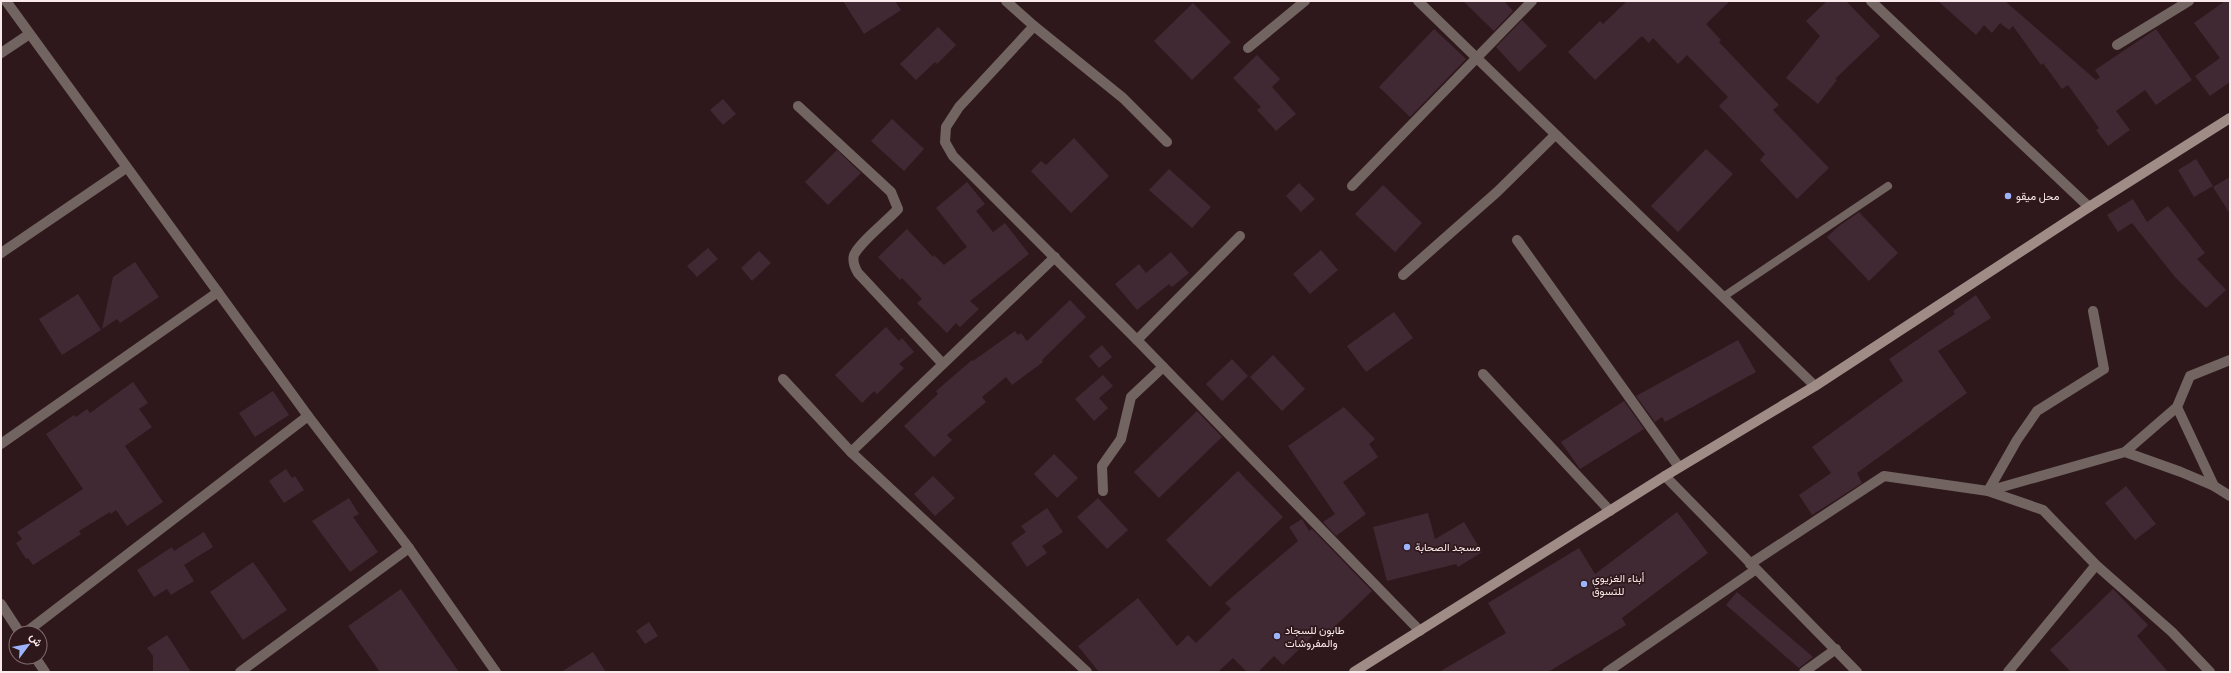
<svg xmlns="http://www.w3.org/2000/svg" width="2231" height="673" viewBox="0 0 2231 673" font-family="'Roboto Condensed',Vazirmatn,sans-serif">
	<style>
		.building { fill: #402933 }
		.lines { fill: none; stroke-linecap: round; stroke-linejoin: round }
		.lane { stroke: #716461; stroke-width: 8 }
		.street { stroke: #716461; stroke-width: 10 }
		.secondary { stroke: #a08c87; stroke-width: 10 }
		.poi-dot { fill: #9db4fd; stroke: #2f181b; stroke-width: 1.5 }
		.labels { text-anchor: middle; dominant-baseline: central; stroke-width: 3.5; stroke-linejoin: round; paint-order: stroke }
		.poi-label { font-size: 11px; fill: #fbeaeb; stroke: #2f181b; text-anchor: start }
	</style>
	<rect width="100%" height="100%" fill="#2f181b"/>
	<g class="building">
		<path d="M 843,1 L 895,1 L 901,10 L 864,34 Z"/>
		<path d="M 1463,1 L 1504,1 L 1513,11 L 1494,31 Z"/>
		<path d="M 1627,1 L 1730,1 L 1706,24 L 1721,40 L 1719,42 L 1779,105 L 1773,110 L 1829,168 L 1797,199 L 1760,160 L 1765,154 L 1719,106 L 1728,97 L 1687,55 L 1678,64 L 1653,38 L 1649,43 L 1642,36 L 1595,80 L 1568,52 L 1600,21 L 1603,24 Z"/>
		<path d="M 1827,1 L 1846,1 L 1880,36 L 1835,79 L 1837,80 L 1818,104 L 1786,78 L 1820,36 L 1806,21 Z"/>
		<path d="M 1938,1 L 2005,1 L 2096,80 L 2100,77 L 2095,70 L 2156,29 L 2192,80 L 2156,105 L 2145,90 L 2116,111 L 2130,130 L 2108,146 L 2096,130 L 2099,128 L 2068,85 L 2062,89 L 2043,63 L 2041,65 L 2013,26 L 2009,30 L 2000,23 L 1992,33 L 1984,25 L 1976,35 Z"/>
		<path d="M 2225,1 L 2230,1 L 2230,82 L 2210,96 L 2195,76 L 2220,58 L 2194,23 Z"/>
		<path d="M 1193,3 L 1231,42 L 1192,80 L 1154,41 Z"/>
		<path d="M 1522,20 L 1547,46 L 1519,72 L 1496,47 Z"/>
		<path d="M 938,27 L 956,45 L 937,64 L 935,62 L 916,80 L 900,64 Z"/>
		<path d="M 1434,29 L 1466,59 L 1410,117 L 1379,87 Z"/>
		<path d="M 1257,55 L 1280,79 L 1272,87 L 1296,114 L 1276,131 L 1257,110 L 1261,107 L 1233,78 Z"/>
		<path d="M 723,99 L 736,114 L 723,125 L 710,110 Z"/>
		<path d="M 892,119 L 924,149 L 904,171 L 871,141 Z"/>
		<path d="M 1074,138 L 1109,176 L 1071,213 L 1031,171 L 1041,161 L 1046,165 Z"/>
		<path d="M 1706,149 L 1733,174 L 1678,232 L 1651,206 Z"/>
		<path d="M 837,150 L 861,173 L 828,205 L 805,182 Z"/>
		<path d="M 2196,159 L 2213,186 L 2194,197 L 2178,170 Z"/>
		<path d="M 1169,169 L 1211,207 L 1192,228 L 1149,190 Z"/>
		<path d="M 2230,177 L 2230,214 L 2213,187 Z"/>
		<path d="M 967,182 L 985,204 L 976,211 L 993,232 L 1005,223 L 1029,254 L 970,301 L 979,309 L 960,327 L 956,323 L 947,333 L 917,303 L 922,299 L 902,278 L 900,280 L 878,257 L 907,229 L 933,257 L 934,255 L 944,265 L 967,247 L 936,208 Z"/>
		<path d="M 1299,183 L 1315,199 L 1301,212 L 1286,196 Z"/>
		<path d="M 1383,185 L 1422,223 L 1395,252 L 1355,214 Z"/>
		<path d="M 2133,199 L 2147,222 L 2168,206 L 2205,253 L 2197,259 L 2226,290 L 2206,308 L 2175,277 L 2132,223 L 2118,232 L 2107,215 Z"/>
		<path d="M 1859,212 L 1898,253 L 1869,281 L 1827,237 L 1839,226 Z"/>
		<path d="M 708,248 L 718,259 L 697,277 L 687,266 Z"/>
		<path d="M 1321,250 L 1338,270 L 1310,294 L 1293,274 Z"/>
		<path d="M 759,251 L 771,263 L 752,281 L 741,268 Z"/>
		<path d="M 1171,252 L 1189,273 L 1172,287 L 1169,284 L 1137,310 L 1115,284 L 1139,264 L 1146,273 Z"/>
		<path d="M 135,262 L 159,297 L 120,323 L 117,319 L 102,329 L 113,277 Z"/>
		<path d="M 78,294 L 101,330 L 62,355 L 39,319 Z"/>
		<path d="M 1976,295 L 1991,318 L 1938,351 L 1967,393 L 1857,473 L 1862,483 L 1812,515 L 1799,495 L 1831,473 L 1812,447 L 1903,381 L 1889,359 L 1955,314 L 1953,311 Z"/>
		<path d="M 1070,300 L 1086,317 L 1042,360 L 1043,362 L 1012,385 L 1006,377 L 982,397 L 986,402 L 947,435 L 952,440 L 934,457 L 904,426 L 938,394 L 936,391 L 972,360 L 973,361 L 1015,331 L 1018,335 L 1021,333 L 1027,341 Z"/>
		<path d="M 1394,312 L 1413,338 L 1366,372 L 1347,346 Z"/>
		<path d="M 886,327 L 899,341 L 902,338 L 914,352 L 899,364 L 904,368 L 877,394 L 874,391 L 862,403 L 835,375 Z"/>
		<path d="M 1738,340 L 1756,372 L 1665,422 L 1662,417 L 1655,422 L 1636,396 Z"/>
		<path d="M 1102,345 L 1112,357 L 1099,368 L 1089,356 Z"/>
		<path d="M 1273,355 L 1305,389 L 1282,411 L 1250,377 Z"/>
		<path d="M 1232,359 L 1248,376 L 1222,401 L 1206,384 Z"/>
		<path d="M 1103,375 L 1113,386 L 1099,398 L 1108,408 L 1094,421 L 1075,399 Z"/>
		<path d="M 133,382 L 148,403 L 139,409 L 152,427 L 125,446 L 163,502 L 127,526 L 116,510 L 111,514 L 110,512 L 79,531 L 81,534 L 33,565 L 28,558 L 26,559 L 16,543 L 22,539 L 17,532 L 83,489 L 46,434 L 74,415 L 76,417 L 87,409 L 90,413 Z"/>
		<path d="M 273,391 L 289,415 L 255,437 L 239,413 Z"/>
		<path d="M 1624,401 L 1644,429 L 1580,469 L 1561,442 Z"/>
		<path d="M 1344,407 L 1375,439 L 1369,444 L 1378,457 L 1343,482 L 1366,514 L 1336,536 L 1323,522 L 1335,514 L 1288,446 Z"/>
		<path d="M 1197,411 L 1222,437 L 1159,498 L 1134,472 Z"/>
		<path d="M 1054,454 L 1078,478 L 1057,498 L 1034,474 Z"/>
		<path d="M 286,469 L 292,478 L 295,476 L 304,490 L 284,503 L 269,481 Z"/>
		<path d="M 1238,471 L 1283,517 L 1210,587 L 1166,540 Z"/>
		<path d="M 933,476 L 955,498 L 935,516 L 914,494 Z"/>
		<path d="M 2126,486 L 2156,524 L 2135,540 L 2105,503 Z"/>
		<path d="M 349,498 L 359,514 L 353,517 L 378,552 L 350,572 L 312,521 Z"/>
		<path d="M 1098,498 L 1128,530 L 1107,549 L 1077,517 Z"/>
		<path d="M 1047,508 L 1063,532 L 1042,546 L 1047,553 L 1027,567 L 1011,543 L 1026,532 L 1021,526 Z"/>
		<path d="M 1677,512 L 1708,553 L 1622,618 L 1626,625 L 1548,672 L 1439,672 L 1506,633 L 1488,603 L 1579,548 L 1595,574 Z"/>
		<path d="M 1428,513 L 1435,539 L 1464,522 L 1482,552 L 1458,567 L 1456,564 L 1387,581 L 1373,527 Z"/>
		<path d="M 1302,519 L 1309,531 L 1312,529 L 1372,591 L 1326,635 L 1320,629 L 1283,665 L 1274,656 L 1258,672 L 1247,672 L 1233,658 L 1218,672 L 1099,672 L 1078,646 L 1138,598 L 1177,646 L 1188,635 L 1196,643 L 1231,609 L 1225,603 L 1298,541 L 1289,527 Z"/>
		<path d="M 204,532 L 213,547 L 184,565 L 194,581 L 171,595 L 167,589 L 154,597 L 137,570 L 172,547 L 174,551 Z"/>
		<path d="M 253,562 L 287,610 L 243,640 L 210,592 Z"/>
		<path d="M 401,589 L 459,672 L 380,672 L 348,626 Z"/>
		<path d="M 2113,589 L 2148,625 L 2137,636 L 2168,672 L 2071,672 L 2050,650 Z"/>
		<path d="M 1737,592 L 1813,657 L 1799,668 L 1726,605 Z"/>
		<path d="M 649,622 L 658,636 L 645,644 L 636,631 Z"/>
		<path d="M 167,635 L 191,672 L 153,672 L 153,656 L 147,648 Z"/>
		<path d="M 593,652 L 606,672 L 561,672 Z"/>
	</g>
	<g class="lines">
		<path class="lane" d="M 1723,297 L 1888,186"/>
		<g class="street">
			<path d="M 6,1 L 308,416 L 409,548 L 496,672"/>
			<path d="M 1006,1 L 1034,26 L 959,107 L 946,127 L 945,142 L 953,156 L 1137,340 L 1420,631"/>
			<path d="M 1418,1 L 1815,386"/>
			<path d="M 1871,1 L 2089,207"/>
			<path d="M 1034,26 L 1123,98 L 1167,142"/>
			<path d="M 2117,45 L 2189,1"/>
			<path d="M 1248,48 L 1305,1"/>
			<path d="M 1,53 L 28,35"/>
			<path d="M 798,106 L 891,192 L 898,209 C 887,221 860,242 854,255 C 852,262 855,268 858,273 L 942,363"/>
			<path d="M 1352,186 L 1532,1"/>
			<path d="M 1517,240 L 1679,467"/>
			<path d="M 1,253 L 126,168"/>
			<path d="M 1403,275 L 1497,192 L 1555,135"/>
			<path d="M 2093,311 L 2104,369 L 2037,411 L 2017,440 L 1988,491 L 2125,452 L 2181,472 L 2214,486 L 2230,496"/>
			<path d="M 1137,340 L 1240,236"/>
			<path d="M 1483,374 L 1610,511"/>
			<path d="M 783,379 L 851,452 L 1087,672"/>
			<path d="M 2177,407 L 2214,486"/>
			<path d="M 1,444 L 218,292"/>
			<path d="M 851,452 L 1055,257"/>
			<path d="M 2125,452 L 2177,407 L 2190,376 L 2230,360"/>
			<path d="M 1665,476 L 1857,672"/>
			<path d="M 1103,491 L 1102,466 L 1121,439 L 1131,397 L 1163,367"/>
			<path d="M 1750,564 L 1884,476 L 1988,491 L 2043,510 L 2096,565 L 2172,632 L 2210,672"/>
			<path d="M 1,604 L 20,633"/>
			<path d="M 25,633 L 308,416"/>
			<path d="M 35,657 L 45,672"/>
			<path d="M 240,672 L 409,548"/>
			<path d="M 1607,672 L 1755,570"/>
			<path d="M 1804,672 L 1836,649"/>
			<path d="M 2008,672 L 2096,565"/>
		</g>
		<path class="secondary" d="M 1354,672 L 1665,476 L 1815,386 L 2089,207 L 2230,118"/>
	</g>
	<g class="poi-dot">
		<circle cx="2008" cy="196" r="4"/>
		<circle cx="1407" cy="547" r="4"/>
		<circle cx="1584" cy="584" r="4"/>
		<circle cx="1277" cy="636" r="4"/>
	</g>
	<g class="labels">
		<g class="poi-label">
			<text x="2016" y="196">محل ميقو</text>
			<text x="1415" y="547">مسجد الصحابة</text>
			<text x="1592" y="578">أبناء الغزيوي<tspan x="1592" dy="13">للتسوق</tspan></text>
			<text x="1285" y="630">طابون للسجاد<tspan x="1285" dy="13">والمفروشات</tspan></text>
		</g>
	</g>
	<rect width="2231" height="673" fill="none" stroke="#fbeaeb" stroke-width="4"/>
	<g transform="translate(28 645) rotate(58)"><circle r="19" fill="#2f181b" stroke="#816c6e"/>
	<path d="M0-3L7 15L0 10L-7 15Z" fill="#9db4fd"/>
	<text y="-6" font-size="11" font-weight="bold" text-anchor="middle" fill="#fbeaeb">ش</text>
	</g>
</svg>
